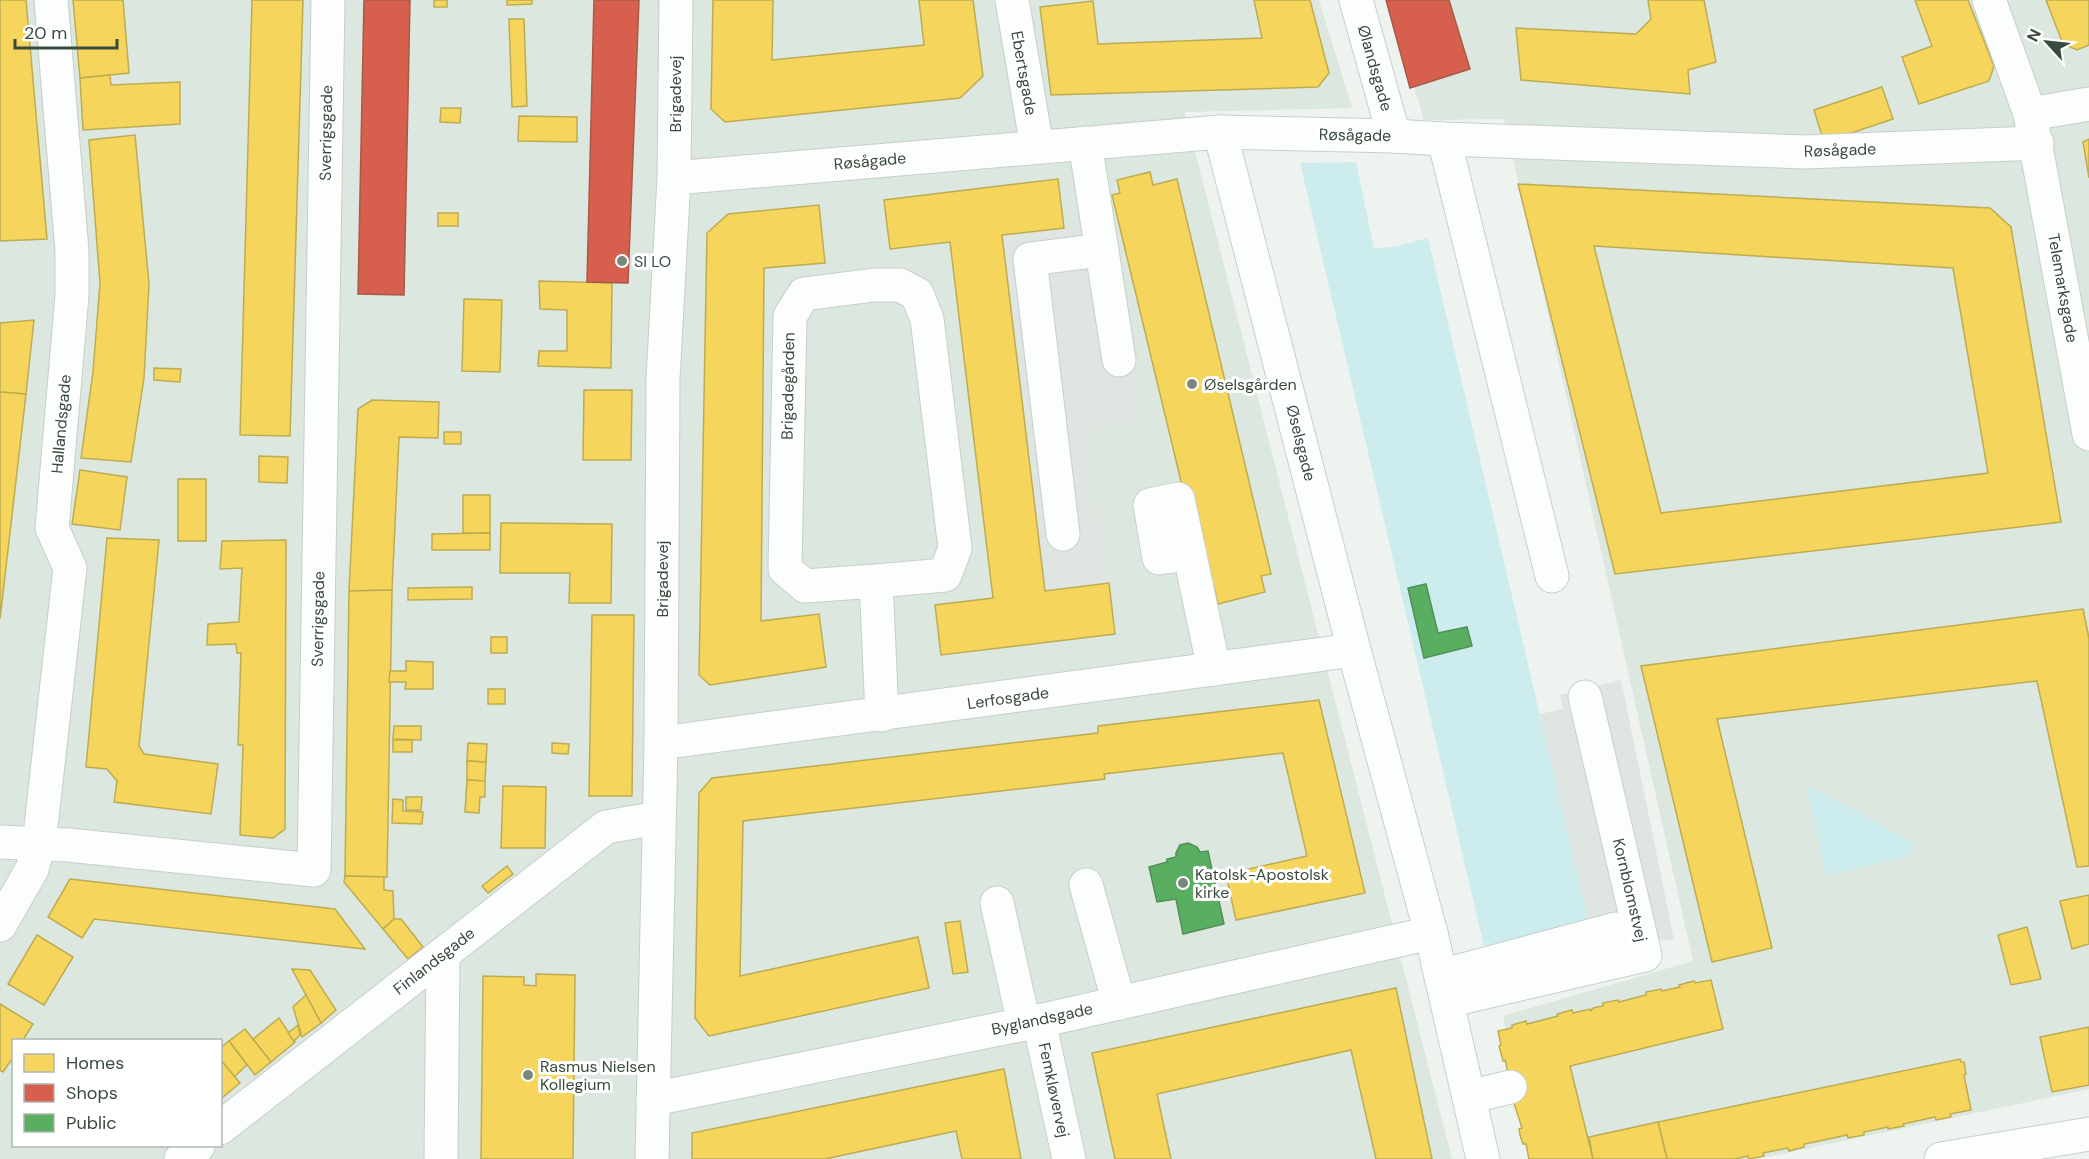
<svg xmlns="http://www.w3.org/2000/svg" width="2089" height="1159" viewBox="0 0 2089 1159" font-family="'DM Sans',sans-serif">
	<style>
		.residential { fill: #dbe7df; fill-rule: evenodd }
		.green { fill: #ccecee }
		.parking { fill: #dfe5e0 }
		.homes { fill: #f6d55c; stroke: #bdac52; stroke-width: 1.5; fill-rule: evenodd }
		.shops { fill: #d6604d; stroke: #a75a48; stroke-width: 1.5 }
		.public { fill: #5aae61; stroke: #509056; stroke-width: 1.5 }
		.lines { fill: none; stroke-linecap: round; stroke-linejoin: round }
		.minor-casing { stroke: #c8cfca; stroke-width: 35 }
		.minor { stroke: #fcfdfd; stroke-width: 33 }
		.poi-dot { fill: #78867b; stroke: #fff; stroke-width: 2 }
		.labels { text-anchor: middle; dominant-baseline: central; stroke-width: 6; stroke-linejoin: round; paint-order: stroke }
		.street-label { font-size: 16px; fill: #384b3c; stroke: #fff }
		.poi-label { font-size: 16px; fill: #384b3c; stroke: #fff; text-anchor: start }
	</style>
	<rect width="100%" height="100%" fill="#eef3f0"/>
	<g class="residential">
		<path d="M 0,0 L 1319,0 L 1352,108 L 1185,112 L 1452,1159 L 0,1159 ZM 14,1040 L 220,1040 L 220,1146 L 14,1146 Z"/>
		<path d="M 1389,0 L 2089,0 L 2089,1089 L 1758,1159 L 1537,1159 L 1503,1016 L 1693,961 L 1504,119 L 1424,120 Z"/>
	</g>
	<g class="green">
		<path d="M 1356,162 L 1374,249 L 1397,246 L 1428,238 L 1589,924 L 1484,946 L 1300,163 Z"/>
		<path d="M 1806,785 L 1916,844 L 1906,857 L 1826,875 Z"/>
	</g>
	<g class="parking">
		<path d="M 1105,225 L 1145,426 L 1090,431 L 1109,583 L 1045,591 L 1002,235 Z"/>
		<path d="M 1621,680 L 1674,939 L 1626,944 L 1617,914 L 1589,924 L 1540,714 L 1563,709 L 1560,695 Z"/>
	</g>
	<g class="homes">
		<path d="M 0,0 L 26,0 L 47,239 L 0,241 Z"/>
		<path d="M 73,0 L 123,0 L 129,73 L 80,78 Z"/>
		<path d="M 252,0 L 303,0 L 290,436 L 240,435 Z"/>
		<rect x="434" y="0" width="13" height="7"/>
		<path d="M 507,0 L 532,0 L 532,4 L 507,5 Z"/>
		<path d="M 713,0 L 773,0 L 772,60 L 924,45 L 919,0 L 973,0 L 983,76 L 960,98 L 725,122 L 711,109 Z"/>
		<path d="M 1254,0 L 1310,0 L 1329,73 L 1318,87 L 1051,95 L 1040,7 L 1093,1 L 1098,44 L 1262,38 Z"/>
		<path d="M 1648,0 L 1704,0 L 1716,62 L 1688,70 L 1690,94 L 1521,80 L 1516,28 L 1636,34 L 1651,19 Z"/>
		<path d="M 1915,0 L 1968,0 L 1994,66 L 1989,81 L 1919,104 L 1902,57 L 1932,46 Z"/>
		<path d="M 2046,0 L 2089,0 L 2089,45 L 2077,50 L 2063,44 Z"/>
		<path d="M 509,19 L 524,19 L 527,106 L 512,107 Z"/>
		<path d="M 110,75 L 111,85 L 180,82 L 180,124 L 83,130 L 80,78 Z"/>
		<path d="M 1882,87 L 1893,119 L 1824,142 L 1814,110 Z"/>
		<path d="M 441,108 L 461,108 L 460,123 L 440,122 Z"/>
		<path d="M 519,116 L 577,117 L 577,142 L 518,141 Z"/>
		<path d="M 135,135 L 149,284 L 144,378 L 131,462 L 81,458 L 93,372 L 100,283 L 89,140 Z"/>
		<path d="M 2089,139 L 2089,178 L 2083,142 Z"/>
		<path d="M 1150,172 L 1153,185 L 1177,179 L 1271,574 L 1261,576 L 1265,592 L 1218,604 L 1214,587 L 1207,589 L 1112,195 L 1120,193 L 1117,180 Z"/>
		<path d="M 1058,179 L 1064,228 L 1002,235 L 1045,591 L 1109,583 L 1115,634 L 941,655 L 935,605 L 993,598 L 950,242 L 890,249 L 884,200 Z"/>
		<path d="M 1518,184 L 1990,208 L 2011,227 L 2061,522 L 1615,574 ZM 1594,246 L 1953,268 L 1988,473 L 1661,513 Z"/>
		<path d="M 819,205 L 825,263 L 764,268 L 761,621 L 819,614 L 826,667 L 710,685 L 699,675 L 707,233 L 728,214 Z"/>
		<rect x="438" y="213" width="20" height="13"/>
		<path d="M 539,281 L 612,283 L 611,368 L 538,366 L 539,351 L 567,351 L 567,310 L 540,309 Z"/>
		<path d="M 464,299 L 502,300 L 500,372 L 462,371 Z"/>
		<path d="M 34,320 L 26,394 L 0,392 L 0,323 Z"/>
		<path d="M 154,368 L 181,369 L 180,382 L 154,380 Z"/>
		<path d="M 584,390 L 632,390 L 631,460 L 583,460 Z"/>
		<path d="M 0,392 L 26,394 L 0,619 Z"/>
		<path d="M 372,400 L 439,402 L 438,438 L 399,437 L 392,590 L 349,591 L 358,409 Z"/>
		<rect x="444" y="432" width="17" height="12"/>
		<path d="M 259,456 L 288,457 L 287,483 L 259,482 Z"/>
		<path d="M 80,470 L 127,477 L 120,530 L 72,524 Z"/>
		<rect x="178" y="479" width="28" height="62"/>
		<rect x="463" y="495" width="27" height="38"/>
		<path d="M 501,523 L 612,524 L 611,603 L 569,603 L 570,573 L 500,573 Z"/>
		<path d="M 490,533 L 490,550 L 432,550 L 432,534 Z"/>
		<path d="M 107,538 L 159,540 L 139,746 L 144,754 L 218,764 L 211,814 L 114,802 L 117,781 L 107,769 L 86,767 Z"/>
		<path d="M 286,540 L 285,829 L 273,838 L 240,835 L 243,745 L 238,745 L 241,653 L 237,653 L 236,644 L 207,645 L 208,624 L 239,622 L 242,568 L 220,569 L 222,541 Z"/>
		<path d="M 472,587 L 472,599 L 408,600 L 408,588 Z"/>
		<path d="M 392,590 L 387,877 L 345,876 L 349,591 Z"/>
		<path d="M 2083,609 L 2089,638 L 2089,866 L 2077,867 L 2037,681 L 1717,719 L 1772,948 L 1712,962 L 1641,666 Z"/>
		<path d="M 592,615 L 634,615 L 632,796 L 589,796 Z"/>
		<rect x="491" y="637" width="16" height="16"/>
		<path d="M 406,661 L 433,662 L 433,689 L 405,689 L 406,682 L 389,682 L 390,671 L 406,671 Z"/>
		<rect x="488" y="689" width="17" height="15"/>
		<path d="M 1319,700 L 1365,893 L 1236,920 L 1226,874 L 1307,856 L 1283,753 L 1104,774 L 1105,779 L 743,821 L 740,976 L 918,937 L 929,988 L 709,1036 L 695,1018 L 699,793 L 712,778 L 1098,733 L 1098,726 Z"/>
		<path d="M 394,726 L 421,726 L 421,740 L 393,739 Z"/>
		<rect x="393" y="740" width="19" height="12"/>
		<path d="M 468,743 L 487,744 L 486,762 L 467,761 Z"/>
		<path d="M 552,743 L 569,744 L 568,754 L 552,753 Z"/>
		<path d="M 467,761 L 486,762 L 485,781 L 467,780 Z"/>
		<path d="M 467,780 L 485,781 L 485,797 L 480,797 L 479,813 L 465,812 Z"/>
		<path d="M 503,786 L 546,787 L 545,848 L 501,848 Z"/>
		<path d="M 406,797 L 422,797 L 421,810 L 406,810 Z"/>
		<path d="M 393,799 L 403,800 L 403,811 L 423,812 L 422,824 L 392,823 Z"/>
		<path d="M 507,866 L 513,874 L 488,893 L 482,886 Z"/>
		<path d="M 345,876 L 384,877 L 384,890 L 393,891 L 394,919 L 383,929 L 344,882 Z"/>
		<path d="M 70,879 L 335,909 L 365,949 L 94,919 L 82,938 L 48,917 Z"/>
		<path d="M 2089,895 L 2089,944 L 2072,949 L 2060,901 Z"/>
		<path d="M 394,919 L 401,919 L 423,947 L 408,959 L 383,929 Z"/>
		<path d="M 960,921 L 968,972 L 953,974 L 945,923 Z"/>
		<path d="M 2027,927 L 2041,979 L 2011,985 L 1998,935 Z"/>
		<path d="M 37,935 L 73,957 L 44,1005 L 8,984 Z"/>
		<path d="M 292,969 L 310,970 L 336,1010 L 321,1023 Z"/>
		<path d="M 536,974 L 575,975 L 573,1159 L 481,1159 L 483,976 L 524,977 L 524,985 L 536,986 Z"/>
		<path d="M 1711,980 L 1723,1029 L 1570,1066 L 1593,1159 L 1529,1159 L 1526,1144 L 1523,1144 L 1520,1135 L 1519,1129 L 1522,1128 L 1511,1094 L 1513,1092 L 1505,1060 L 1503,1061 L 1499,1046 L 1501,1045 L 1498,1031 L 1512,1028 L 1512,1025 L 1526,1021 L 1527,1024 L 1558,1016 L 1557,1014 L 1572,1010 L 1573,1013 L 1590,1009 L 1591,1011 L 1593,1008 L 1603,1006 L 1603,1003 L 1618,1000 L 1619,1002 L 1646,995 L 1646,992 L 1661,989 L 1662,991 L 1680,987 L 1679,985 L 1694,981 L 1695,983 Z"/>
		<path d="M 1396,988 L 1432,1159 L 1376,1159 L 1351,1050 L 1157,1094 L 1171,1159 L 1115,1159 L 1092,1053 Z"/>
		<path d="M 306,995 L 321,1023 L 302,1037 L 293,1007 Z"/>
		<path d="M 0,1004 L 33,1024 L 23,1040 L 14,1040 L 14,1056 L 3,1072 L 0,1070 Z"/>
		<path d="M 279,1018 L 295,1042 L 271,1062 L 253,1039 Z"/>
		<path d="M 298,1025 L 300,1035 L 294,1041 L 288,1033 Z"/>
		<path d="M 2089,1027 L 2089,1085 L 2052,1092 L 2040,1037 Z"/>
		<path d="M 245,1029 L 271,1062 L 255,1075 L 229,1041 Z"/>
		<path d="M 229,1041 L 247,1065 L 234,1077 L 220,1059 L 220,1048 Z"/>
		<path d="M 220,1059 L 240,1083 L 223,1097 L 220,1094 Z"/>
		<path d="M 1960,1059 L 1961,1062 L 1964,1062 L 1966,1074 L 1964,1075 L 1971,1110 L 1950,1114 L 1951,1117 L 1936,1120 L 1935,1117 L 1903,1124 L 1904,1126 L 1888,1129 L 1888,1127 L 1864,1132 L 1864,1135 L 1848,1138 L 1847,1135 L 1824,1140 L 1804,1144 L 1804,1147 L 1789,1151 L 1788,1148 L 1763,1153 L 1764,1156 L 1749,1159 L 1748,1156 L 1735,1159 L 1667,1159 L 1658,1122 Z"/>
		<path d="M 1004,1069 L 1021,1159 L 962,1159 L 956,1131 L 825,1159 L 692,1159 L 692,1133 Z"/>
		<path d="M 1658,1122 L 1667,1159 L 1593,1159 L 1589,1137 Z"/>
	</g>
	<g class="shops">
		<path d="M 364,0 L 410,0 L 404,295 L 358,294 Z"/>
		<path d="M 594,0 L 639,0 L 628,283 L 587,282 Z"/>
		<path d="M 1386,0 L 1449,0 L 1470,69 L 1410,88 Z"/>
	</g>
	<g class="public">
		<path d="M 1426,584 L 1438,633 L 1467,627 L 1472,646 L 1424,658 L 1408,588 Z"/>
		<path d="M 1188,843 L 1197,847 L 1200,852 L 1208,851 L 1224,924 L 1183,934 L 1176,899 L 1157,902 L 1149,867 L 1167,862 L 1167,859 L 1176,857 L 1176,853 L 1180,845 Z"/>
	</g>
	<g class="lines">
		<defs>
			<g id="minor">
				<path d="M 1012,0 L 1037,147"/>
				<path d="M 1356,0 L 1394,136"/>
				<path d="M 1989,0 L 2030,114 L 2089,434"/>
				<path d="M 2030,114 L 2089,104"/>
				<path d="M 1220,132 L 1354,650 L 1431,933 L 1483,1159"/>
				<path d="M 1444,139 L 1552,576"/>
				<path d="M 1085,143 L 1119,360"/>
				<path d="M 674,178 L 1220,132 L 1394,136 L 1444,139 L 1805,152 L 2037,143"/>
				<path d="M 1063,534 L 1030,259 L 1102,250"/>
				<path d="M 1190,554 L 1159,558 L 1150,505 L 1178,499 L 1214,669"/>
				<path d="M 876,581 L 805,586 L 785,569 L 790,316 L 804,294 L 874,285 L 900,285 L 917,294 L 927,319 L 955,548 L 945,575 L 876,581 L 882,715"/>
				<path d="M 661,743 L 1354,650"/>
				<path d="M 0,842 L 68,845 L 314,870 L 328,0"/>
				<path d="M 1086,885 L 1119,1003"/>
				<path d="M 997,903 L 1024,1024"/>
				<path d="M 0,925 L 32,869 L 39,844 L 70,568 L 52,528 L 72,295 L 72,251 L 51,0"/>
				<path d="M 1441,976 L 1616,929"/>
				<path d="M 1447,1001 L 1645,955 L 1585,697"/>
				<path d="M 1039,1021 L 1069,1159"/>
				<path d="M 1469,1097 L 1510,1087"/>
				<path d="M 653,1099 L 1039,1021 L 1431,933"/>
				<path d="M 220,1128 L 606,827 L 658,818"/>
				<path d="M 181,1159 L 198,1146"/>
				<path d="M 441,1159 L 443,954"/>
				<path d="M 652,1159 L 661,743 L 663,379 L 674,178 L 676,0"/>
				<path d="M 1941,1159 L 2089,1134"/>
			</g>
		</defs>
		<use href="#minor" class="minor-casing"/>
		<use href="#minor" class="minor"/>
	</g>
	<g class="poi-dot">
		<circle cx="622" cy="261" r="6"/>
		<circle cx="1192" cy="384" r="6"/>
		<circle cx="1183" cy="883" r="6"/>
		<circle cx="528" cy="1075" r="6"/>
	</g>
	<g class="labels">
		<g class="street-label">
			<text transform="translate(1375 68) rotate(74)">Ølandsgade</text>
			<text transform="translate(1024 73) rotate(80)">Ebertsgade</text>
			<text transform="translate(675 94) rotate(-90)">Brigadevej</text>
			<text transform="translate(326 133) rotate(-89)">Sverrigsgade</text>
			<text transform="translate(1355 135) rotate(1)">Røsågade</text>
			<text transform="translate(1840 150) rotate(-2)">Røsågade</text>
			<text transform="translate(870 161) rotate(-5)">Røsågade</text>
			<text transform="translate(2063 288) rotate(80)">Telemarksgade</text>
			<text transform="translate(788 386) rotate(-89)">Brigadegården</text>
			<text transform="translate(61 424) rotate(-85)">Hallandsgade</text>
			<text transform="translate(1301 443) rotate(76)">Øselsgade</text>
			<text transform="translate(662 579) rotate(-90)">Brigadevej</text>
			<text transform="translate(318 619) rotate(-89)">Sverrigsgade</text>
			<text transform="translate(1008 698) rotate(-8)">Lerfosgade</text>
			<text transform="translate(1630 890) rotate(77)">Kornblomstvej</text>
			<text transform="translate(434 961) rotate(-38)">Finlandsgade</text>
			<text transform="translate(1042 1019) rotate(-12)">Byglandsgade</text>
			<text transform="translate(1054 1090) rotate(78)">Femkløvervej</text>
		</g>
		<g class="poi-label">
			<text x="634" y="261">SI LO</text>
			<text x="1204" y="384">Øselsgården</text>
			<text x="1195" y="874">Katolsk-Apostolsk<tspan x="1195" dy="18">kirke</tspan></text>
			<text x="540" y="1066">Rasmus Nielsen<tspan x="540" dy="18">Kollegium</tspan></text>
		</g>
	</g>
	<rect x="12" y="1039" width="210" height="108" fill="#ffffff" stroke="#afb7b1" stroke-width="1.5"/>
	<rect x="24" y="1054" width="30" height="18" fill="#f6d55c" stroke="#afb7b1" stroke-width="1.5"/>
	<text x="66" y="1069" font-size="18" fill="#384b3c">Homes</text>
	<rect x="24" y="1084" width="30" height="18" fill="#d6604d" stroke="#afb7b1" stroke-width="1.5"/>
	<text x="66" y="1099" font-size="18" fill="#384b3c">Shops</text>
	<rect x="24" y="1114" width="30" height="18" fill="#5aae61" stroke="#afb7b1" stroke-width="1.5"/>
	<text x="66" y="1129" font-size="18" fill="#384b3c">Public</text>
	<g transform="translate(2047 42) rotate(297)" stroke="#ffffff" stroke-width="4.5" paint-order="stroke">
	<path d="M0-4.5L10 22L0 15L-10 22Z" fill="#384b3c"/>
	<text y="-9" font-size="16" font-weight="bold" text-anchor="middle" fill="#384b3c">N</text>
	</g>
	<path d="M15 39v9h102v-9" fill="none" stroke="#384b3c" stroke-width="3"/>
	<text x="24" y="39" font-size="18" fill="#384b3c" stroke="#ffffff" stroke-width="4.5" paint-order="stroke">20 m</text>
</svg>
